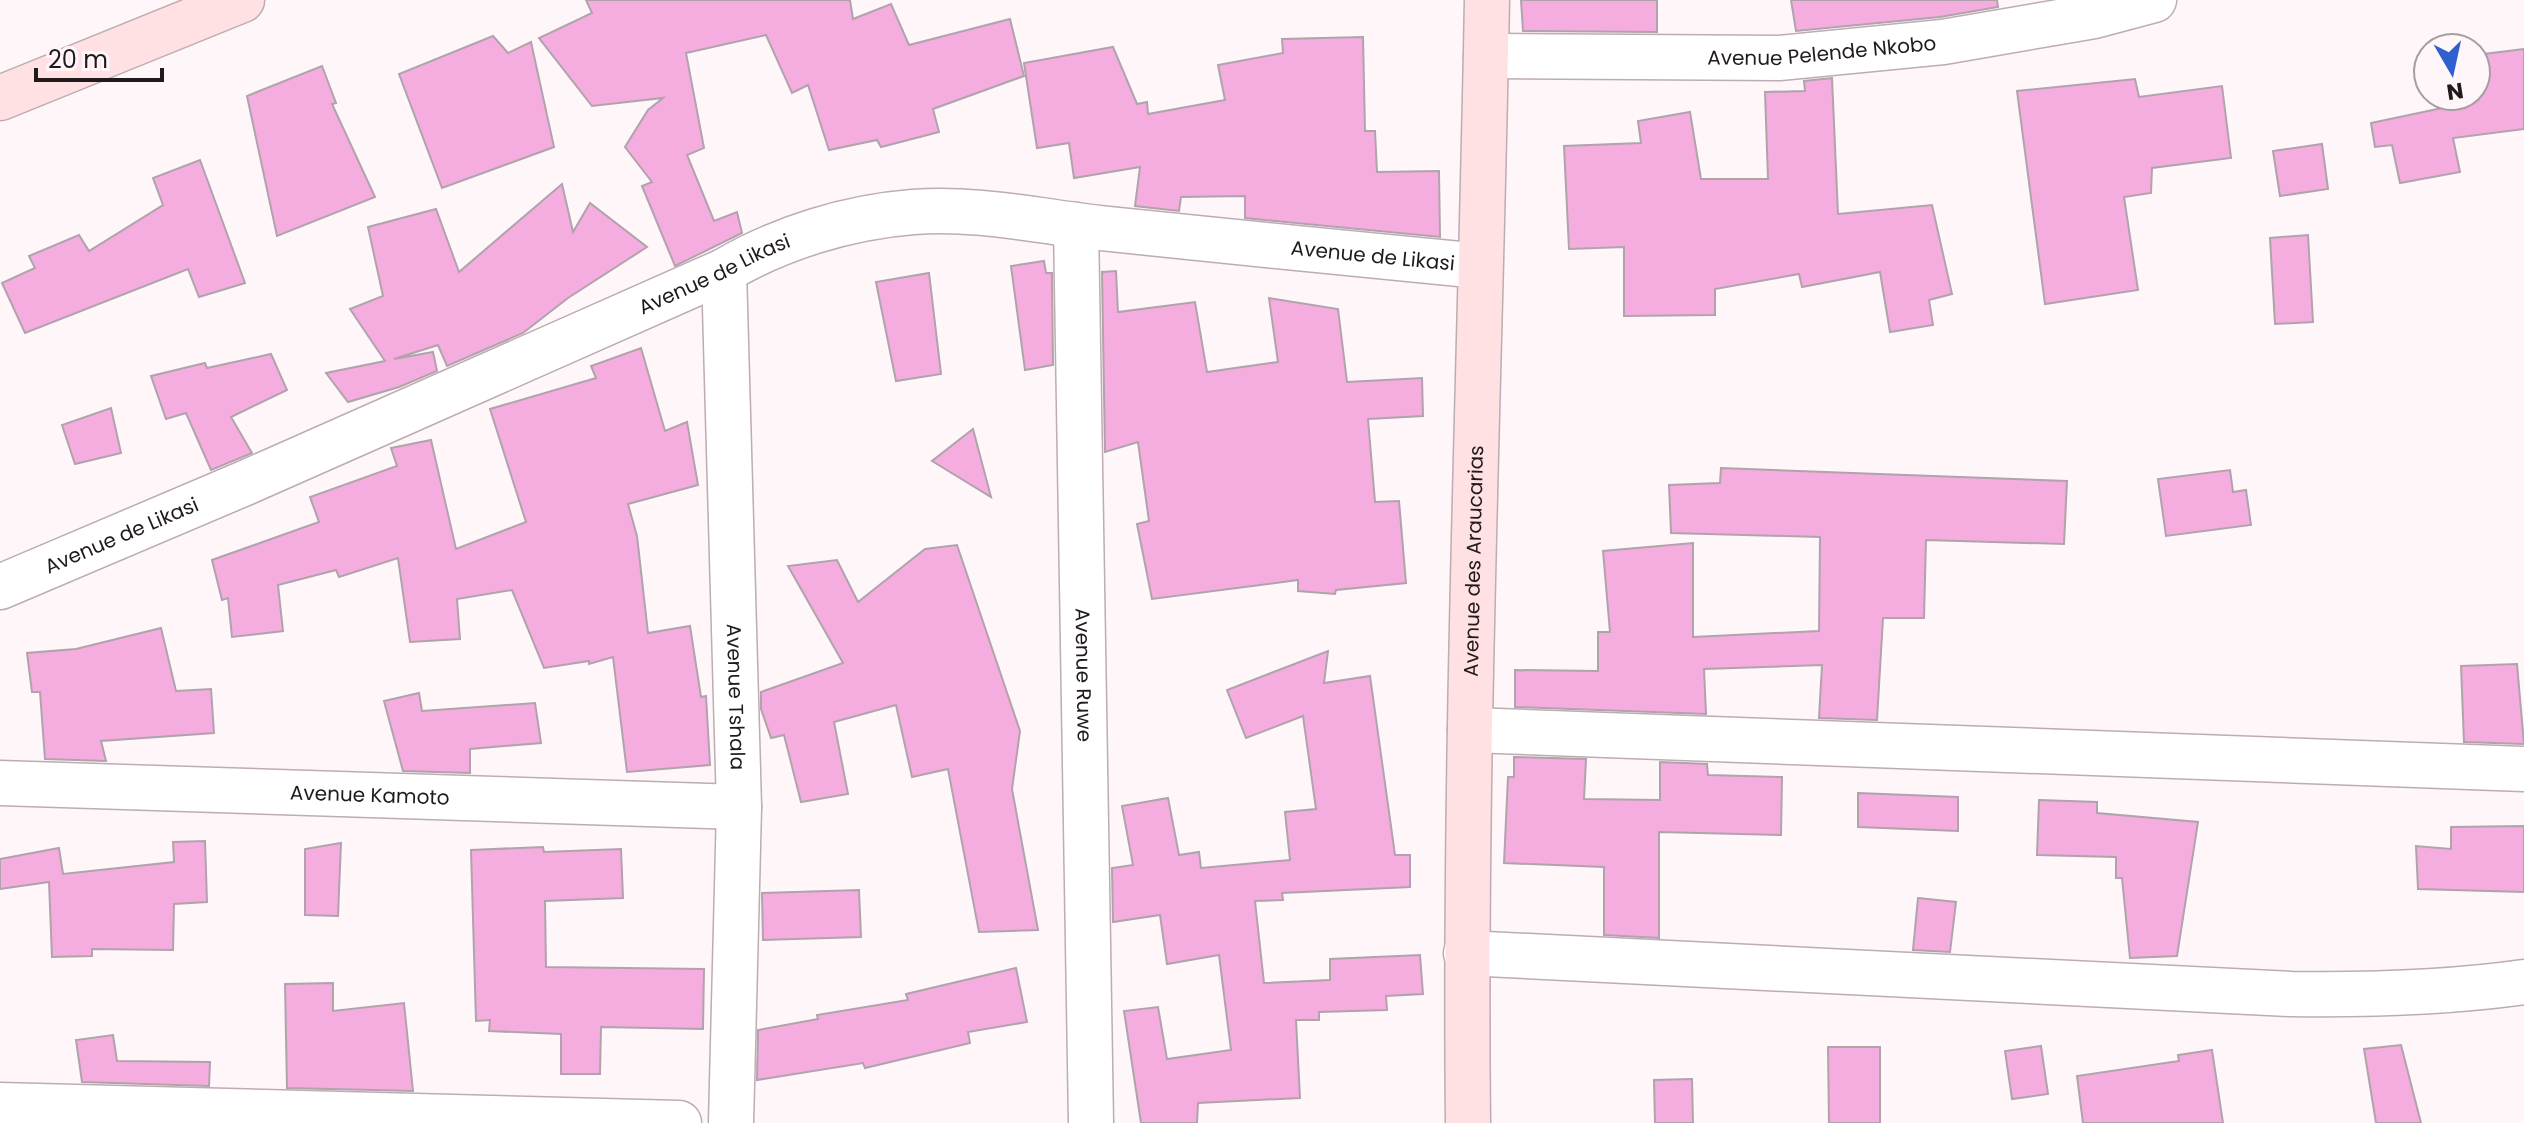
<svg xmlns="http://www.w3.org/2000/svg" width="2524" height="1123" viewBox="0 0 2524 1123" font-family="Poppins,sans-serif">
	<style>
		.building { fill: #f4adde; stroke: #b0a3ac; stroke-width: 2 }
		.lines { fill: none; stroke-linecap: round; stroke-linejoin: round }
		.street-casing { stroke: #bdacb2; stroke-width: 47 }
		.secondary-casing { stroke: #bdacb2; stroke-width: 47 }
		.street { stroke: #fff; stroke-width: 44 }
		.secondary { stroke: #ffe1e3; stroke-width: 44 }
		.labels { text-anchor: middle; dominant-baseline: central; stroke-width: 7; stroke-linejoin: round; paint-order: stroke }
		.street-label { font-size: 20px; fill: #201a1c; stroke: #fef6f9 }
	</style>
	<rect width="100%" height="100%" fill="#fef6f9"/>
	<g class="building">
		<path d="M 586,0 L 850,0 L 853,19 L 891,4 L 909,45 L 1010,19 L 1024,76 L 933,109 L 939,132 L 881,147 L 877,140 L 829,150 L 808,85 L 792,93 L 766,35 L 686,53 L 704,148 L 687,155 L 714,221 L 737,212 L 742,233 L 675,266 L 642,186 L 652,182 L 625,147 L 648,110 L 663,98 L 592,106 L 539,38 L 592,13 Z"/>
		<path d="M 1521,0 L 1657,0 L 1657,32 L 1523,31 Z"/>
		<path d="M 1791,0 L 1997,0 L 1998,7 L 1940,17 L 1796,31 Z"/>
		<path d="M 493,36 L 508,53 L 531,42 L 554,147 L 442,188 L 399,74 Z"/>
		<path d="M 1363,37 L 1365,131 L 1375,131 L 1377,172 L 1439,171 L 1440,237 L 1245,218 L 1245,196 L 1181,197 L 1179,211 L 1135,206 L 1140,167 L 1074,178 L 1069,143 L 1037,148 L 1024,63 L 1113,47 L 1137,104 L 1147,102 L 1148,114 L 1225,100 L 1218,65 L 1283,53 L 1282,39 Z"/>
		<path d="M 2524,49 L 2524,129 L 2453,138 L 2460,172 L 2400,183 L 2392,145 L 2375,147 L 2371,123 L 2447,107 L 2445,96 L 2476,96 L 2476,55 Z"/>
		<path d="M 322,66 L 336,103 L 332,104 L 375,197 L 277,236 L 247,96 Z"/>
		<path d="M 1832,78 L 1838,214 L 1932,205 L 1952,294 L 1929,300 L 1933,325 L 1890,332 L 1880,272 L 1802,287 L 1799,274 L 1715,289 L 1715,315 L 1624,316 L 1624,247 L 1569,249 L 1564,146 L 1641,143 L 1638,121 L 1690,112 L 1701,179 L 1768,179 L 1765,92 L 1805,91 L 1804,81 Z"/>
		<path d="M 2135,79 L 2139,97 L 2222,86 L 2231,158 L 2152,168 L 2151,193 L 2124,197 L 2138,290 L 2045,304 L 2017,91 Z"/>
		<path d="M 2322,144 L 2328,189 L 2280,196 L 2273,151 Z"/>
		<path d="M 200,160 L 245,283 L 199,297 L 188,269 L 25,333 L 2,283 L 35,268 L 29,256 L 79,235 L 89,251 L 163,205 L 153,178 Z"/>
		<path d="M 562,184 L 573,232 L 590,203 L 647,247 L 568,298 L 523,333 L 447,366 L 438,345 L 394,359 L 433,352 L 437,371 L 399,387 L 348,402 L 326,373 L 385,361 L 350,309 L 383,296 L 368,227 L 436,209 L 459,272 Z"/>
		<path d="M 2308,235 L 2313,322 L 2275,324 L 2270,238 Z"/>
		<path d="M 1044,261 L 1046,273 L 1052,273 L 1053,365 L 1025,370 L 1011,266 Z"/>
		<path d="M 1116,271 L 1118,312 L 1195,302 L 1207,372 L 1278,362 L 1269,298 L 1338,309 L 1347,382 L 1422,378 L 1423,416 L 1368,419 L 1375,502 L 1399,501 L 1406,583 L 1336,590 L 1335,594 L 1298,591 L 1298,580 L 1152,599 L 1137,524 L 1149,521 L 1138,442 L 1105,452 L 1102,272 Z"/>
		<path d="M 929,273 L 941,374 L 896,381 L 876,282 Z"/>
		<path d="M 641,348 L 665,431 L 687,422 L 698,485 L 628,504 L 637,536 L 648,633 L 690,626 L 701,697 L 706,696 L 710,765 L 627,772 L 613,657 L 589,664 L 589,661 L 544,668 L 512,590 L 457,599 L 460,639 L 410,642 L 398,558 L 339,577 L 336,570 L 278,585 L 283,631 L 232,637 L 228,598 L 222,600 L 212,560 L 319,522 L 310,497 L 397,466 L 391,448 L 431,440 L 456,549 L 526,522 L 490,409 L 596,378 L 591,366 Z"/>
		<path d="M 271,354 L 287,390 L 231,417 L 252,453 L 211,470 L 186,413 L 166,419 L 151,376 L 205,363 L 207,368 Z"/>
		<path d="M 111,408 L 121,453 L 75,464 L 62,425 Z"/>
		<path d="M 973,429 L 991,497 L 932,461 Z"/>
		<path d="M 1721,468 L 2067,481 L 2064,544 L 1926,540 L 1924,618 L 1883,618 L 1877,720 L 1819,718 L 1822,665 L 1704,669 L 1706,714 L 1515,707 L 1515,670 L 1598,671 L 1598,632 L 1610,632 L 1603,551 L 1693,543 L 1693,637 L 1819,631 L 1820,537 L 1671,533 L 1669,485 L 1720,483 Z"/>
		<path d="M 2230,470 L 2233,492 L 2246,490 L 2251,525 L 2166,536 L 2158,479 Z"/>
		<path d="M 957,545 L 1020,731 L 1012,789 L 1038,930 L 979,932 L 948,769 L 912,777 L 896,705 L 834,722 L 848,794 L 801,802 L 784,735 L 771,738 L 761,709 L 761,692 L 843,663 L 788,566 L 837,560 L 858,602 L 925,549 Z"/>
		<path d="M 161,628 L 176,691 L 211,689 L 214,733 L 101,741 L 106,761 L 45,759 L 40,692 L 32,692 L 27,653 L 76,649 Z"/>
		<path d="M 1328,651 L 1324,683 L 1370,676 L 1395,855 L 1410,855 L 1410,887 L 1282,893 L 1283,900 L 1255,901 L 1264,983 L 1330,980 L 1330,959 L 1420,955 L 1423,994 L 1386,996 L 1387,1010 L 1319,1012 L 1319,1020 L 1296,1020 L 1300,1098 L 1198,1103 L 1197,1123 L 1141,1123 L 1124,1011 L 1158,1007 L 1167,1059 L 1231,1050 L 1219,955 L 1167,964 L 1160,915 L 1113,922 L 1112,868 L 1133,865 L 1122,806 L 1168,798 L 1179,855 L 1199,852 L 1201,868 L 1290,860 L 1285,812 L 1316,809 L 1303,716 L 1246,738 L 1227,690 Z"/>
		<path d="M 2517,664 L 2524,744 L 2464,742 L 2461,666 Z"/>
		<path d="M 419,693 L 422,711 L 535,703 L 541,743 L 470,749 L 470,773 L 403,771 L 384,701 Z"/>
		<path d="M 1514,757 L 1586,759 L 1584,799 L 1660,800 L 1660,762 L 1707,764 L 1708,775 L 1782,777 L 1781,835 L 1659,832 L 1659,938 L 1604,935 L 1604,867 L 1504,863 L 1508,777 L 1514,777 Z"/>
		<path d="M 1858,793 L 1958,797 L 1958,831 L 1858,827 Z"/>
		<path d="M 2039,800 L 2097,802 L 2097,813 L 2198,822 L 2177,956 L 2130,958 L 2122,878 L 2116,878 L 2116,857 L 2037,855 Z"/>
		<path d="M 2524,826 L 2524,892 L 2418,889 L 2416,846 L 2451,849 L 2451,827 Z"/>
		<path d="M 205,841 L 207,902 L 174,904 L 173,950 L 92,949 L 92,956 L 52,957 L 49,882 L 0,889 L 0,859 L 59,848 L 63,874 L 174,862 L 173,842 Z"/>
		<path d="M 341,843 L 338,916 L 305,915 L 305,849 Z"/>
		<path d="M 543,847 L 544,852 L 621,849 L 623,898 L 545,901 L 546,967 L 704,969 L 703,1029 L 601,1027 L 600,1074 L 561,1074 L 561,1034 L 489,1031 L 490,1020 L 476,1021 L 471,850 Z"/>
		<path d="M 859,890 L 861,937 L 763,940 L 762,893 Z"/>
		<path d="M 1918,898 L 1956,902 L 1950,952 L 1913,950 Z"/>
		<path d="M 1016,968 L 1027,1022 L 968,1032 L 970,1043 L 865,1068 L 863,1063 L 757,1080 L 758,1030 L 818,1019 L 817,1015 L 908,1000 L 906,994 Z"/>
		<path d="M 333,983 L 333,1011 L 404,1003 L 413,1091 L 287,1088 L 285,984 Z"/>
		<path d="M 113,1035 L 117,1061 L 210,1062 L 209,1086 L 82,1082 L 76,1040 Z"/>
		<path d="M 2401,1045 L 2421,1123 L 2376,1123 L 2364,1049 Z"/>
		<path d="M 2041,1046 L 2048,1094 L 2012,1099 L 2005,1051 Z"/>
		<path d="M 1828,1047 L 1880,1047 L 1880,1123 L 1829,1123 Z"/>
		<path d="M 2212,1050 L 2223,1123 L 2083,1123 L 2077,1076 L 2179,1061 L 2178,1055 Z"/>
		<path d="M 1692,1079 L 1693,1123 L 1655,1123 L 1654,1080 Z"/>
	</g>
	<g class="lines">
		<defs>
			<g id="street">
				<path id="s1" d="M 1486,56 L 1779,58 L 1943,42 L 2094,16 L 2154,0"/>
				<path id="s2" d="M 1076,225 L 1091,1123"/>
				<path id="s3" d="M 724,271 L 739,807 L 731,1123"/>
				<path id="s4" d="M 0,587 L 245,483 L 724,271 C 780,238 848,217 913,212 C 975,207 1038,221 1100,228 C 1227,241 1353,254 1480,266"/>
				<path d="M 1470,730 L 2524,769"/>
				<path id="s5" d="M 0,783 L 739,807"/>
				<path d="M 1466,953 L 2291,994 C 2369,995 2446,993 2524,982"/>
				<path d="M 0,1105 L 679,1123"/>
			</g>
			<g id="secondary">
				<path d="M 0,98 L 242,0"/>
				<path id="s6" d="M 1468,1123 C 1464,749 1480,374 1487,0"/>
			</g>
		</defs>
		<use href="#street" class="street-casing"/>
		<use href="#secondary" class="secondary-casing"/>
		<use href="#street" class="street"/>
		<use href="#secondary" class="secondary"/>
	</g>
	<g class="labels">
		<g class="street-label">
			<text stroke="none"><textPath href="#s1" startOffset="336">Avenue Pelende Nkobo</textPath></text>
			<text stroke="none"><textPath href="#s4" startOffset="1452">Avenue de Likasi</textPath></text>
			<text stroke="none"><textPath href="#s4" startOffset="780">Avenue de Likasi</textPath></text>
			<text stroke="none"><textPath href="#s4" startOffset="132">Avenue de Likasi</textPath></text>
			<text stroke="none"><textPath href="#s6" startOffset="562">Avenue des Araucarias</textPath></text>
			<text stroke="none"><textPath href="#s2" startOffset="450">Avenue Ruwe</textPath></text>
			<text stroke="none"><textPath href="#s3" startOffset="426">Avenue Tshala</textPath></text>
			<text stroke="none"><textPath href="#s5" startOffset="370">Avenue Kamoto</textPath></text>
		</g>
	</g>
	<g transform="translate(2452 72) rotate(171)"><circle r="38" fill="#fef6f9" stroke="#a59ea1" stroke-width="2"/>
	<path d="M0-6L14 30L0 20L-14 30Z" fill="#3060cf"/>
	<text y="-12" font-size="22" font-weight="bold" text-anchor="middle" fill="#201a1c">N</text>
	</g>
	<path d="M36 68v12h126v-12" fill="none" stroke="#201a1c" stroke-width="4"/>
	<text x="48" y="68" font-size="24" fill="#201a1c" stroke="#fef6f9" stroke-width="6" paint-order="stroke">20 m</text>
</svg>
